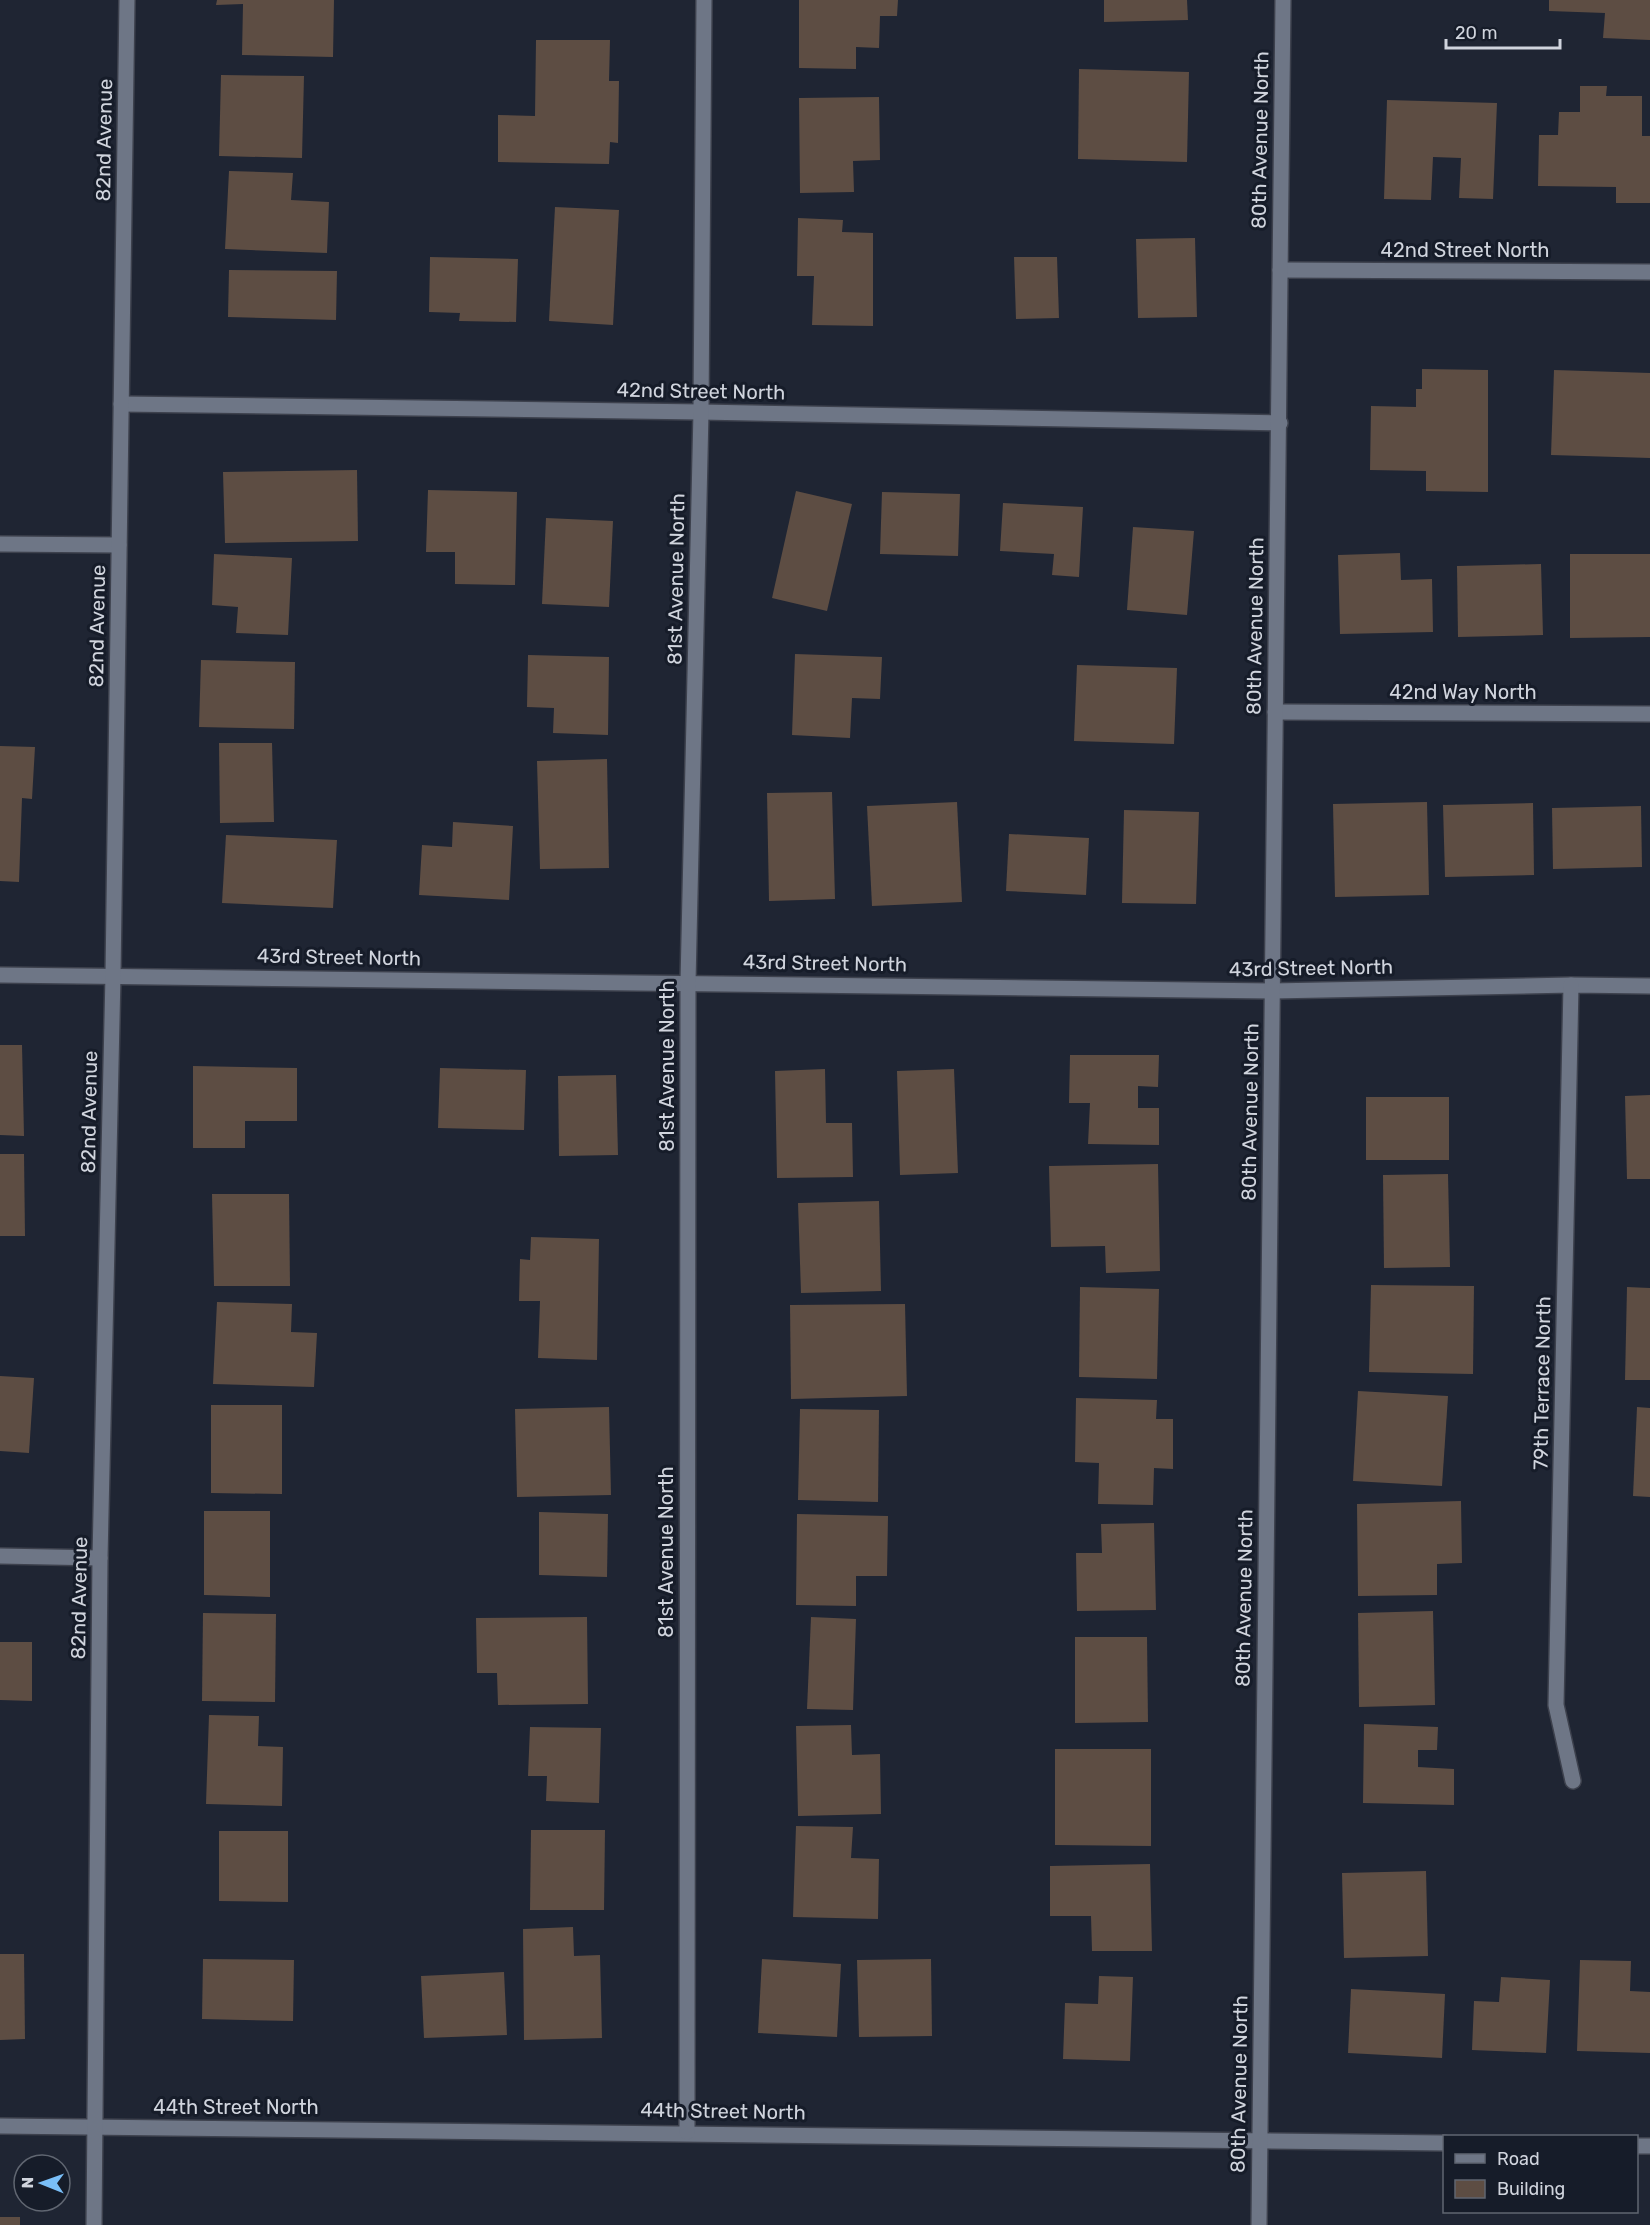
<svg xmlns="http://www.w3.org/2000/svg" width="1650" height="2225" viewBox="0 0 1650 2225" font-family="Rubik,sans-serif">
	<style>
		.building { fill: #5d4d43 }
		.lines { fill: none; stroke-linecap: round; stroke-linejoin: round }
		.lane-casing { stroke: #3d414d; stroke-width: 18 }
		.street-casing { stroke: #3d414d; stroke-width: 18 }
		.secondary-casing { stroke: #3d414d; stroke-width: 18 }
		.lane { stroke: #6e7686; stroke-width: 15 }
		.street { stroke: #6e7686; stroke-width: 15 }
		.secondary { stroke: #6e7686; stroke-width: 15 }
		.labels { text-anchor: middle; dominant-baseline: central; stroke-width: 6; stroke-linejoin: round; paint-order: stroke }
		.street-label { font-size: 20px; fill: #d0d4dd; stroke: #161c29 }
	</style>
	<rect width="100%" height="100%" fill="#1f2533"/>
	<g class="building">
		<path d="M 217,0 L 334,0 L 333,57 L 242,55 L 243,4 L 216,5 Z"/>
		<path d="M 799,0 L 898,0 L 897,16 L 880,16 L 879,48 L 856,47 L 856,69 L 799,68 Z"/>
		<path d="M 1104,0 L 1187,0 L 1188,20 L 1104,22 Z"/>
		<path d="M 1549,0 L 1650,0 L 1650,40 L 1603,38 L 1605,13 L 1549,11 Z"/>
		<path d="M 536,40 L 610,40 L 609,81 L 619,81 L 618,143 L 610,142 L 609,164 L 498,162 L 498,115 L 535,116 Z"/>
		<path d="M 1079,69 L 1189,72 L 1187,162 L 1078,159 Z"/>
		<path d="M 221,75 L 304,76 L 302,158 L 219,156 Z"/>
		<path d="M 1580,86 L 1607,86 L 1606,96 L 1642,96 L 1642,136 L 1650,136 L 1650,203 L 1616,203 L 1616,187 L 1538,186 L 1539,135 L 1558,135 L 1559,112 L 1580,112 Z"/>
		<path d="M 879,97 L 880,160 L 853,161 L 854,192 L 800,193 L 799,98 Z"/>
		<path d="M 1387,100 L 1497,103 L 1493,199 L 1459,198 L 1461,158 L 1433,157 L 1431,200 L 1384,199 Z"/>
		<path d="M 229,171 L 293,173 L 291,200 L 329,202 L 327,253 L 225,249 Z"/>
		<path d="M 555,207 L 619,210 L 613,325 L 549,321 Z"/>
		<path d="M 798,218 L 843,220 L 842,232 L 873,233 L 873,326 L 812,325 L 814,276 L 797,276 Z"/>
		<path d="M 1195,238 L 1197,317 L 1138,318 L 1136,239 Z"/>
		<path d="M 430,257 L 518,259 L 516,322 L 459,321 L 460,313 L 429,312 Z"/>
		<path d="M 1014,257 L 1057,257 L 1059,318 L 1016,319 Z"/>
		<path d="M 229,270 L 337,271 L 336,320 L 228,317 Z"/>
		<path d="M 1422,369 L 1488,370 L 1488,492 L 1426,491 L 1426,471 L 1370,470 L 1371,406 L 1416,407 L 1416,389 L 1422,389 Z"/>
		<path d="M 1554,370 L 1650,373 L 1650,458 L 1551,455 Z"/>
		<path d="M 357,470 L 358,541 L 225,543 L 223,472 Z"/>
		<path d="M 428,490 L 517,492 L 515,585 L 455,584 L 455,552 L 426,552 Z"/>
		<path d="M 796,491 L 852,504 L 827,611 L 772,598 Z"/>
		<path d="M 882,492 L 960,494 L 958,556 L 880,554 Z"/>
		<path d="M 1003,503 L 1083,507 L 1079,577 L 1052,575 L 1054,554 L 1000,551 Z"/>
		<path d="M 546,518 L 613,521 L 609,607 L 542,604 Z"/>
		<path d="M 1133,527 L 1194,531 L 1187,615 L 1127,610 Z"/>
		<path d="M 1400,553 L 1401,580 L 1432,579 L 1433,632 L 1340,634 L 1338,555 Z"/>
		<path d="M 214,554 L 292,558 L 288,635 L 236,633 L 238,607 L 212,605 Z"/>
		<path d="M 1570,554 L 1650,554 L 1650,637 L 1570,638 Z"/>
		<path d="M 1541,564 L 1543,635 L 1458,637 L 1457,566 Z"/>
		<path d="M 795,654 L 882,657 L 880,699 L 852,698 L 850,738 L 792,735 Z"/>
		<path d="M 528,655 L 609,657 L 608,735 L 553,733 L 554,708 L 527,707 Z"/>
		<path d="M 201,660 L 295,662 L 294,729 L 199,727 Z"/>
		<path d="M 1077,665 L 1177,668 L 1174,744 L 1074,741 Z"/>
		<path d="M 219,743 L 272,743 L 274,822 L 220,823 Z"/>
		<path d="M 0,746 L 35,747 L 32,799 L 22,798 L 19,882 L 0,881 Z"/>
		<path d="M 607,759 L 609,868 L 540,869 L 537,761 Z"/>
		<path d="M 832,792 L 835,899 L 769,901 L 767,793 Z"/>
		<path d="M 957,802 L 962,902 L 872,906 L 867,806 Z"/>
		<path d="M 1427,802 L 1429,895 L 1335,897 L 1333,804 Z"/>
		<path d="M 1533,803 L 1534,875 L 1445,877 L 1443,805 Z"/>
		<path d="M 1641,806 L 1642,867 L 1553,869 L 1552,808 Z"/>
		<path d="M 1124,810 L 1199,812 L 1196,904 L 1122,903 Z"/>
		<path d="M 453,822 L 513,826 L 509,900 L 419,895 L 422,845 L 452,847 Z"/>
		<path d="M 1009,834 L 1089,838 L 1086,895 L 1006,891 Z"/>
		<path d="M 226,835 L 337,840 L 333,908 L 222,903 Z"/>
		<path d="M 0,1045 L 22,1045 L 24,1136 L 0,1135 Z"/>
		<path d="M 1070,1055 L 1159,1055 L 1158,1087 L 1138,1086 L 1138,1108 L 1159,1108 L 1159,1145 L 1088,1144 L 1090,1103 L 1069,1103 Z"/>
		<path d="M 193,1066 L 297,1068 L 297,1121 L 245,1121 L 245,1148 L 193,1148 Z"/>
		<path d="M 440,1068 L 526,1070 L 524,1130 L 438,1128 Z"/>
		<path d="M 825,1069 L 826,1123 L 852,1123 L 853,1177 L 777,1178 L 775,1071 Z"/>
		<path d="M 954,1069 L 958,1173 L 900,1175 L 897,1071 Z"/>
		<path d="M 616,1075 L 618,1155 L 559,1156 L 558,1076 Z"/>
		<path d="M 1650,1095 L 1650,1179 L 1627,1179 L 1625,1096 Z"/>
		<rect x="1366" y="1097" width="83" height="63"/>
		<path d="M 0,1154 L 24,1154 L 25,1236 L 0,1236 Z"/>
		<path d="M 1158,1164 L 1160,1271 L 1106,1273 L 1105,1246 L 1051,1247 L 1049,1166 Z"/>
		<path d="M 1448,1174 L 1450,1267 L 1384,1268 L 1383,1175 Z"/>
		<path d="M 212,1194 L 289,1194 L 290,1286 L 214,1286 Z"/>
		<path d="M 879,1201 L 881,1291 L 801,1293 L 798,1203 Z"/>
		<path d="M 531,1237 L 599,1239 L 597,1360 L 538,1358 L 540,1301 L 519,1301 L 520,1259 L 530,1260 Z"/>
		<path d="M 1371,1285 L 1474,1286 L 1473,1374 L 1369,1372 Z"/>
		<path d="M 1080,1287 L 1159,1289 L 1157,1379 L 1079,1377 Z"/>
		<path d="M 1627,1287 L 1650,1288 L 1650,1380 L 1625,1380 Z"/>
		<path d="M 217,1302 L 292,1304 L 291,1332 L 317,1333 L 314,1387 L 213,1384 Z"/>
		<path d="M 905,1304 L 907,1396 L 791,1399 L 790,1305 Z"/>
		<path d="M 0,1376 L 34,1378 L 29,1453 L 0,1451 Z"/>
		<path d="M 1358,1391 L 1448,1396 L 1442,1486 L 1353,1481 Z"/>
		<path d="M 1076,1398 L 1157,1400 L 1156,1419 L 1173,1419 L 1173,1469 L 1154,1468 L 1153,1505 L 1098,1504 L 1099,1463 L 1075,1462 Z"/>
		<path d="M 211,1405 L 282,1405 L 282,1494 L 211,1493 Z"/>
		<path d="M 609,1407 L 611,1495 L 517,1497 L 515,1409 Z"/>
		<path d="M 1637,1407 L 1650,1408 L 1650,1497 L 1633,1496 Z"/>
		<path d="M 800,1409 L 879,1410 L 878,1502 L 798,1500 Z"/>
		<path d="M 1461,1501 L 1462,1563 L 1437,1564 L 1437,1595 L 1358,1596 L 1357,1504 Z"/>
		<path d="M 204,1511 L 270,1511 L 270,1597 L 204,1595 Z"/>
		<path d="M 539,1512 L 608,1514 L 607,1577 L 539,1575 Z"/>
		<path d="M 797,1514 L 888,1516 L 887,1576 L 856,1576 L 856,1606 L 796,1605 Z"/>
		<path d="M 1154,1523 L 1156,1610 L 1077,1611 L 1076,1553 L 1102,1553 L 1101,1524 Z"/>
		<path d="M 1433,1611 L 1435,1705 L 1359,1707 L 1358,1613 Z"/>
		<path d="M 203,1613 L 276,1614 L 275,1702 L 202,1701 Z"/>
		<path d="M 587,1617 L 588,1704 L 498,1705 L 497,1673 L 477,1673 L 476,1618 Z"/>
		<path d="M 811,1617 L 856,1619 L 853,1710 L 807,1709 Z"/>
		<path d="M 1075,1637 L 1147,1637 L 1148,1722 L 1075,1723 Z"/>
		<path d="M 0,1642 L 32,1642 L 32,1701 L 0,1700 Z"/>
		<path d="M 209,1715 L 259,1716 L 258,1746 L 283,1747 L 282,1806 L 206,1804 Z"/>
		<path d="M 1364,1724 L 1438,1727 L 1437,1750 L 1418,1750 L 1418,1767 L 1454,1769 L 1454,1805 L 1363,1803 Z"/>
		<path d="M 851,1725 L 852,1755 L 880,1754 L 881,1814 L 798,1816 L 796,1726 Z"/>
		<path d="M 530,1727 L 601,1728 L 599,1803 L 546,1801 L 547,1776 L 528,1776 Z"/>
		<path d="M 1055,1749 L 1151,1749 L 1151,1846 L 1055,1845 Z"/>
		<path d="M 796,1826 L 853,1827 L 851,1858 L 879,1859 L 878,1919 L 793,1917 Z"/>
		<path d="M 531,1830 L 605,1830 L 604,1910 L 530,1910 Z"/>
		<path d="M 219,1831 L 288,1831 L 288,1902 L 219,1901 Z"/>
		<path d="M 1150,1864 L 1152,1951 L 1092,1951 L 1091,1916 L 1050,1916 L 1050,1866 Z"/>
		<path d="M 1426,1871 L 1428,1956 L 1344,1958 L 1342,1873 Z"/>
		<path d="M 573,1927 L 574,1956 L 600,1955 L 602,2038 L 524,2040 L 523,1929 Z"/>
		<path d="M 0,1954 L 24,1954 L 25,2039 L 0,2040 Z"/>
		<path d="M 203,1959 L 294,1960 L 293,2021 L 202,2019 Z"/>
		<path d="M 762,1959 L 841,1964 L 837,2037 L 758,2033 Z"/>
		<path d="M 931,1959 L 932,2036 L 859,2037 L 857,1960 Z"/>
		<path d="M 1580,1960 L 1631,1961 L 1630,1991 L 1650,1992 L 1650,2053 L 1577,2051 Z"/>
		<path d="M 504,1972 L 507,2035 L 424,2038 L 421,1976 Z"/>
		<path d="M 1099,1976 L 1133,1977 L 1130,2061 L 1063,2059 L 1065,2003 L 1098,2004 Z"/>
		<path d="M 1501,1977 L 1550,1980 L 1546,2053 L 1472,2050 L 1474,2001 L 1499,2002 Z"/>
		<path d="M 1351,1989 L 1445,1994 L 1442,2058 L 1348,2053 Z"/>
		<rect x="0" y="2217" width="20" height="8"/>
	</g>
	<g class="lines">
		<defs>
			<path id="lane" d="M 0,544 L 119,545"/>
			<g id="street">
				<path d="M 1280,270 L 1650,272"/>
				<path d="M 121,404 L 701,412 L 1280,423"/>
				<path d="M 1275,712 L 1650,714"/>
				<path d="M 0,975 L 1272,991 L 1571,985 L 1650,986"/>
				<path d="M 1571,985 L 1556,1705 L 1573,1781"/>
				<path d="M 0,1556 L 100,1558"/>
				<path d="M 0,2126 L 1444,2143"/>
				<path d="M 687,2132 L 688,982 L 701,412 L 704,0"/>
				<path d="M 1636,2146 L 1650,2146"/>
				<path d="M 1259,2225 L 1283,0"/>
			</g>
			<path id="secondary" d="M 94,2225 L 100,1558 L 113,975 L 127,0"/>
		</defs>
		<use href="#lane" class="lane-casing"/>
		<use href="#street" class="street-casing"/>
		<use href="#secondary" class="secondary-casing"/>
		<use href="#lane" class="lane"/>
		<use href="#street" class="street"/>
		<use href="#secondary" class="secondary"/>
	</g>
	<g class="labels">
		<g class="street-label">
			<text transform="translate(104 140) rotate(-89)">82nd Avenue</text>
			<text transform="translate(1260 140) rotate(-89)">80th Avenue North</text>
			<text x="1465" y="250">42nd Street North</text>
			<text transform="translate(701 391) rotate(1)">42nd Street North</text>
			<text transform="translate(676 579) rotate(-89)">81st Avenue North</text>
			<text transform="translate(97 626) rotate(-89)">82nd Avenue</text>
			<text transform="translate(1255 626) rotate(-89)">80th Avenue North</text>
			<text x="1463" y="692">42nd Way North</text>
			<text transform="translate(339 957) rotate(1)">43rd Street North</text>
			<text transform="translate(825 963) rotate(1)">43rd Street North</text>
			<text transform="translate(1311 968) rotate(-1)">43rd Street North</text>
			<text transform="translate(667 1066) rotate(-90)">81st Avenue North</text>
			<text transform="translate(89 1112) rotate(-89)">82nd Avenue</text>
			<text transform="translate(1250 1112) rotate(-89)">80th Avenue North</text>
			<text transform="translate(1542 1383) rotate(-89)">79th Terrace North</text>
			<text transform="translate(666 1552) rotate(-90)">81st Avenue North</text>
			<text transform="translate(79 1598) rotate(-89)">82nd Avenue</text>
			<text transform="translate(1244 1598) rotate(-89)">80th Avenue North</text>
			<text transform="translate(1239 2084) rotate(-89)">80th Avenue North</text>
			<text x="236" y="2107">44th Street North</text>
			<text transform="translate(723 2111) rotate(1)">44th Street North</text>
		</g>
	</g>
	<rect x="1443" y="2135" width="195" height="78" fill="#161c29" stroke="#606671" stroke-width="1.5"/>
	<rect x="1455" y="2154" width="30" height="9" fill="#6e7686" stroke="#606671" stroke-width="1.5"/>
	<text x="1497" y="2165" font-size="18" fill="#d0d4dd">Road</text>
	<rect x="1455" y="2180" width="30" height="18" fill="#5d4d43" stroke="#606671" stroke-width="1.5"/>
	<text x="1497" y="2195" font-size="18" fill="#d0d4dd">Building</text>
	<g transform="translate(42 2183) rotate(271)"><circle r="28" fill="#161c29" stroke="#606671" stroke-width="1.5"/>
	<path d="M0-4.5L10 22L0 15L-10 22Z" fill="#7abff8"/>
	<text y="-9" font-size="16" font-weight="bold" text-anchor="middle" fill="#d0d4dd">N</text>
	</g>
	<path d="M1446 39v9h114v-9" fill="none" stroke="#d0d4dd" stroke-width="3"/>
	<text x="1455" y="39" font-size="18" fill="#d0d4dd" stroke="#161c29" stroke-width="4.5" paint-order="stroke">20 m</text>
</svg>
